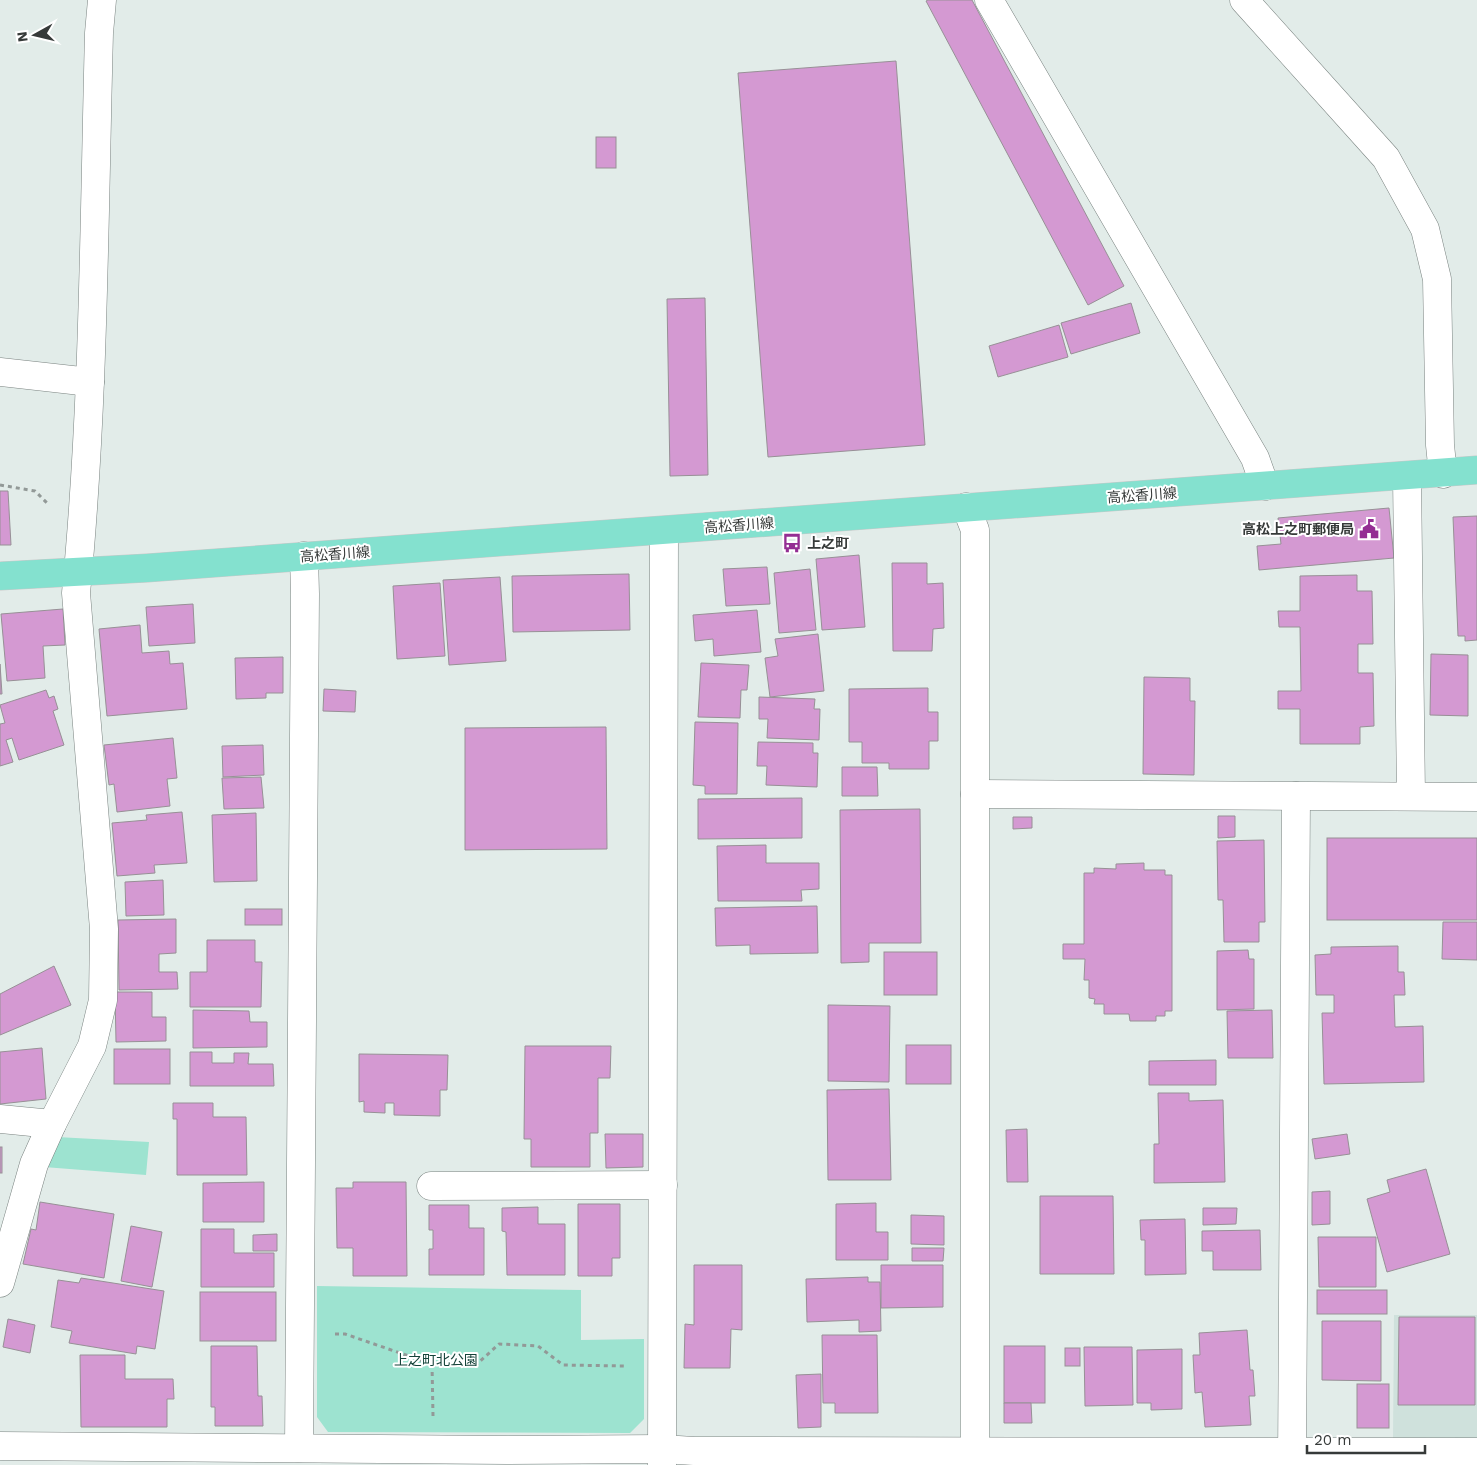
<svg xmlns="http://www.w3.org/2000/svg" width="1477" height="1465" viewBox="0 0 1477 1465" font-family="'Work Sans','Noto Sans JP',sans-serif">
	<style>
		.built { fill: #cfe1dc }
		.green { fill: #9de3d0 }
		.building { fill: #d499d2; stroke: #979096 }
		.lines { fill: none; stroke-linecap: round; stroke-linejoin: round }
		.minor-casing { stroke: #7a8380; stroke-width: 29 }
		.major-casing { stroke: #c7c8c8; stroke-width: 29 }
		.path { stroke: #929997; stroke-width: 3; stroke-dasharray: 4 4; stroke-linecap: butt }
		.minor { stroke: #fff; stroke-width: 28 }
		.major { stroke: #84e1cf; stroke-width: 28 }
		.labels { text-anchor: middle; dominant-baseline: central; stroke-width: 4; stroke-linejoin: round; paint-order: stroke }
		.street-label { font-size: 14px; fill: #363a39; stroke: #fff }
		.poi-label { font-size: 14px; font-weight: bold; fill: #363a39; stroke: #fff; text-anchor: end }
		.park-label { font-size: 14px; fill: #15433a; stroke: #fff }
	</style>
	<rect width="100%" height="100%" fill="#e2ece9"/>
	<path class="built" d="M 1394,1315 L 1477,1315 L 1477,1438 L 1393,1439 Z"/>
	<g class="green">
		<path d="M 57,1137 L 149,1142 L 146,1175 L 44,1167 Z"/>
		<path d="M 317,1286 L 581,1290 L 581,1340 L 644,1339 L 644,1419 L 630,1433 L 328,1432 L 317,1417 Z"/>
	</g>
	<g class="building">
		<path d="M 928,0 L 972,0 L 1124,286 L 1088,305 L 926,1 Z"/>
		<path d="M 896,61 L 925,445 L 768,457 L 738,73 Z"/>
		<rect x="596" y="137" width="20" height="31"/>
		<path d="M 705,298 L 708,475 L 670,476 L 667,299 Z"/>
		<path d="M 1131,303 L 1140,333 L 1071,354 L 1061,323 Z"/>
		<path d="M 1059,325 L 1068,357 L 998,377 L 989,346 Z"/>
		<path d="M 0,491 L 8,491 L 11,545 L 0,545 Z"/>
		<path d="M 1389,508 L 1394,558 L 1259,570 L 1257,546 L 1281,544 L 1278,518 Z"/>
		<path d="M 1477,516 L 1477,640 L 1465,641 L 1465,636 L 1458,636 L 1453,517 Z"/>
		<path d="M 859,555 L 865,627 L 822,630 L 816,559 Z"/>
		<path d="M 892,563 L 927,563 L 927,584 L 943,583 L 944,628 L 933,629 L 932,651 L 893,651 Z"/>
		<path d="M 767,567 L 770,604 L 726,606 L 723,569 Z"/>
		<path d="M 810,569 L 816,630 L 779,633 L 774,573 Z"/>
		<path d="M 629,574 L 630,630 L 513,632 L 512,576 Z"/>
		<path d="M 1357,575 L 1357,591 L 1372,591 L 1373,644 L 1358,644 L 1358,673 L 1373,673 L 1374,726 L 1360,727 L 1360,744 L 1300,744 L 1300,709 L 1278,709 L 1278,691 L 1301,691 L 1300,627 L 1279,627 L 1278,611 L 1300,611 L 1300,576 Z"/>
		<path d="M 500,577 L 506,661 L 449,665 L 443,580 Z"/>
		<path d="M 440,583 L 445,656 L 397,659 L 393,586 Z"/>
		<path d="M 193,604 L 195,643 L 149,646 L 146,607 Z"/>
		<path d="M 63,609 L 65,645 L 43,646 L 45,678 L 7,681 L 1,614 Z"/>
		<path d="M 757,610 L 761,652 L 714,656 L 713,639 L 695,641 L 693,615 Z"/>
		<path d="M 140,625 L 142,653 L 169,651 L 170,664 L 183,663 L 187,709 L 107,716 L 99,629 Z"/>
		<path d="M 818,634 L 824,691 L 770,697 L 765,658 L 778,656 L 775,639 Z"/>
		<path d="M 1431,654 L 1468,655 L 1468,716 L 1430,715 Z"/>
		<path d="M 283,657 L 283,693 L 266,693 L 266,698 L 236,699 L 235,658 Z"/>
		<path d="M 701,663 L 749,665 L 747,690 L 741,690 L 740,718 L 698,717 Z"/>
		<path d="M 0,664 L 2,694 L 0,694 Z"/>
		<path d="M 1144,677 L 1190,678 L 1190,701 L 1195,701 L 1194,775 L 1143,774 Z"/>
		<path d="M 928,688 L 928,712 L 938,712 L 938,741 L 929,741 L 929,769 L 889,769 L 889,763 L 862,763 L 862,742 L 849,742 L 849,689 Z"/>
		<path d="M 324,689 L 356,691 L 355,712 L 323,711 Z"/>
		<path d="M 46,690 L 49,698 L 54,696 L 58,709 L 53,711 L 64,745 L 19,760 L 12,738 L 6,740 L 13,762 L 0,766 L 0,724 L 5,723 L 0,705 Z"/>
		<path d="M 759,697 L 815,699 L 814,709 L 820,709 L 819,740 L 767,738 L 768,719 L 759,719 Z"/>
		<path d="M 695,722 L 738,723 L 737,794 L 705,794 L 705,786 L 693,785 Z"/>
		<path d="M 606,727 L 607,849 L 465,850 L 465,728 Z"/>
		<path d="M 173,738 L 177,778 L 167,779 L 170,806 L 117,812 L 114,784 L 109,785 L 104,745 Z"/>
		<path d="M 758,742 L 813,743 L 813,753 L 818,753 L 817,787 L 766,785 L 767,766 L 757,766 Z"/>
		<path d="M 263,745 L 264,775 L 223,777 L 222,746 Z"/>
		<path d="M 842,767 L 877,767 L 878,796 L 842,796 Z"/>
		<path d="M 261,777 L 264,808 L 224,809 L 222,778 Z"/>
		<path d="M 802,798 L 802,838 L 698,839 L 698,799 Z"/>
		<path d="M 920,809 L 921,943 L 869,943 L 869,962 L 841,963 L 840,810 Z"/>
		<path d="M 182,812 L 187,863 L 154,865 L 155,873 L 117,876 L 112,823 L 147,820 L 146,815 Z"/>
		<path d="M 256,813 L 257,881 L 214,882 L 212,815 Z"/>
		<path d="M 1218,816 L 1235,816 L 1235,837 L 1218,838 Z"/>
		<path d="M 1013,817 L 1032,817 L 1032,828 L 1013,829 Z"/>
		<rect x="1327" y="838" width="150" height="82"/>
		<path d="M 1264,840 L 1265,922 L 1259,922 L 1259,942 L 1224,942 L 1223,900 L 1218,900 L 1217,841 Z"/>
		<path d="M 766,845 L 766,863 L 819,863 L 819,889 L 801,890 L 802,901 L 718,901 L 717,846 Z"/>
		<path d="M 1144,863 L 1144,870 L 1165,870 L 1165,875 L 1172,875 L 1172,1011 L 1165,1011 L 1165,1016 L 1156,1016 L 1156,1021 L 1130,1021 L 1129,1014 L 1104,1014 L 1104,1004 L 1094,1004 L 1095,999 L 1089,998 L 1089,980 L 1084,980 L 1085,959 L 1063,959 L 1063,944 L 1084,944 L 1084,873 L 1094,873 L 1094,868 L 1116,869 L 1116,864 Z"/>
		<path d="M 163,880 L 164,915 L 126,916 L 125,882 Z"/>
		<path d="M 817,906 L 818,953 L 750,954 L 750,945 L 716,946 L 715,908 Z"/>
		<rect x="245" y="909" width="37" height="16"/>
		<path d="M 176,919 L 176,953 L 159,954 L 159,972 L 177,972 L 178,989 L 119,990 L 118,920 Z"/>
		<path d="M 1443,922 L 1477,922 L 1477,960 L 1442,959 Z"/>
		<path d="M 207,940 L 255,940 L 255,962 L 262,962 L 261,1007 L 190,1007 L 190,972 L 207,972 Z"/>
		<path d="M 1398,946 L 1398,972 L 1404,972 L 1405,995 L 1394,995 L 1395,1027 L 1423,1026 L 1424,1082 L 1324,1084 L 1322,1013 L 1334,1013 L 1334,995 L 1316,995 L 1315,955 L 1331,954 L 1331,947 Z"/>
		<path d="M 1248,950 L 1249,959 L 1254,959 L 1254,1009 L 1217,1010 L 1217,951 Z"/>
		<rect x="884" y="952" width="53" height="43"/>
		<path d="M 54,966 L 71,1005 L 0,1035 L 0,994 Z"/>
		<path d="M 115,992 L 152,992 L 152,1017 L 166,1017 L 166,1041 L 116,1042 Z"/>
		<path d="M 828,1005 L 890,1006 L 889,1082 L 828,1081 Z"/>
		<path d="M 193,1010 L 249,1011 L 250,1022 L 267,1022 L 267,1047 L 193,1048 Z"/>
		<path d="M 1272,1010 L 1273,1058 L 1228,1058 L 1227,1011 Z"/>
		<rect x="906" y="1045" width="45" height="39"/>
		<path d="M 525,1046 L 611,1046 L 610,1078 L 598,1078 L 598,1133 L 590,1133 L 590,1167 L 531,1167 L 531,1139 L 524,1139 Z"/>
		<path d="M 42,1048 L 46,1099 L 0,1104 L 0,1052 Z"/>
		<rect x="114" y="1049" width="56" height="35"/>
		<path d="M 190,1052 L 212,1052 L 212,1063 L 234,1063 L 234,1053 L 249,1053 L 248,1064 L 273,1064 L 274,1086 L 190,1086 Z"/>
		<path d="M 359,1054 L 448,1055 L 447,1090 L 440,1090 L 440,1116 L 394,1115 L 394,1103 L 385,1103 L 385,1113 L 364,1112 L 364,1101 L 359,1102 Z"/>
		<path d="M 1216,1060 L 1216,1085 L 1149,1085 L 1149,1061 Z"/>
		<path d="M 889,1089 L 891,1180 L 828,1180 L 827,1090 Z"/>
		<path d="M 1158,1093 L 1189,1093 L 1189,1101 L 1223,1100 L 1225,1182 L 1154,1183 L 1154,1144 L 1159,1144 Z"/>
		<path d="M 173,1103 L 213,1103 L 213,1117 L 246,1117 L 247,1175 L 177,1175 L 177,1119 L 173,1119 Z"/>
		<path d="M 1027,1129 L 1028,1182 L 1007,1182 L 1006,1130 Z"/>
		<path d="M 605,1134 L 643,1134 L 643,1167 L 606,1168 Z"/>
		<path d="M 1347,1134 L 1350,1154 L 1315,1159 L 1312,1139 Z"/>
		<rect x="0" y="1147" width="2" height="26"/>
		<path d="M 1426,1169 L 1450,1254 L 1387,1272 L 1367,1199 L 1390,1192 L 1387,1180 Z"/>
		<path d="M 264,1182 L 264,1222 L 203,1222 L 203,1183 Z"/>
		<path d="M 353,1182 L 406,1182 L 407,1276 L 353,1276 L 353,1248 L 337,1248 L 336,1188 L 353,1188 Z"/>
		<path d="M 1330,1191 L 1330,1224 L 1312,1225 L 1312,1192 Z"/>
		<path d="M 1040,1196 L 1113,1196 L 1114,1274 L 1040,1274 Z"/>
		<path d="M 40,1202 L 114,1214 L 104,1278 L 23,1264 L 31,1229 L 36,1230 Z"/>
		<path d="M 876,1203 L 876,1232 L 888,1232 L 888,1260 L 836,1260 L 836,1204 Z"/>
		<path d="M 578,1204 L 620,1204 L 620,1258 L 612,1258 L 612,1276 L 578,1276 Z"/>
		<path d="M 429,1205 L 469,1205 L 469,1228 L 484,1228 L 484,1275 L 429,1275 L 429,1249 L 433,1249 L 433,1230 L 429,1230 Z"/>
		<path d="M 538,1207 L 538,1224 L 565,1224 L 565,1275 L 507,1275 L 506,1232 L 502,1231 L 502,1208 Z"/>
		<path d="M 1203,1208 L 1237,1208 L 1236,1224 L 1203,1225 Z"/>
		<path d="M 911,1215 L 944,1216 L 944,1245 L 911,1244 Z"/>
		<path d="M 1185,1219 L 1186,1274 L 1145,1275 L 1145,1240 L 1141,1240 L 1140,1220 Z"/>
		<path d="M 131,1226 L 162,1232 L 152,1287 L 121,1281 Z"/>
		<path d="M 201,1229 L 234,1229 L 234,1253 L 274,1253 L 274,1287 L 201,1287 Z"/>
		<path d="M 1260,1230 L 1261,1270 L 1213,1270 L 1213,1251 L 1202,1251 L 1202,1231 Z"/>
		<path d="M 277,1234 L 277,1251 L 253,1251 L 253,1235 Z"/>
		<path d="M 1318,1237 L 1376,1237 L 1376,1287 L 1319,1287 Z"/>
		<path d="M 912,1248 L 944,1248 L 943,1261 L 912,1261 Z"/>
		<path d="M 694,1265 L 742,1265 L 742,1330 L 731,1329 L 730,1368 L 684,1368 L 685,1324 L 694,1325 Z"/>
		<path d="M 881,1265 L 943,1265 L 943,1307 L 881,1308 Z"/>
		<path d="M 868,1277 L 868,1282 L 880,1282 L 881,1331 L 859,1332 L 859,1320 L 807,1322 L 806,1279 Z"/>
		<path d="M 81,1278 L 164,1291 L 155,1349 L 137,1346 L 136,1354 L 69,1343 L 72,1331 L 51,1327 L 58,1280 L 79,1283 Z"/>
		<rect x="1317" y="1290" width="70" height="24"/>
		<rect x="200" y="1292" width="76" height="49"/>
		<path d="M 1399,1317 L 1475,1317 L 1475,1405 L 1398,1405 Z"/>
		<path d="M 8,1319 L 35,1325 L 30,1353 L 3,1347 Z"/>
		<path d="M 1322,1321 L 1381,1321 L 1381,1381 L 1322,1380 Z"/>
		<path d="M 1247,1330 L 1250,1370 L 1253,1370 L 1255,1396 L 1249,1396 L 1251,1425 L 1205,1427 L 1202,1392 L 1195,1393 L 1193,1355 L 1200,1355 L 1199,1333 Z"/>
		<path d="M 822,1335 L 877,1335 L 878,1413 L 835,1413 L 835,1403 L 823,1403 Z"/>
		<path d="M 211,1346 L 257,1346 L 258,1396 L 262,1396 L 263,1426 L 215,1426 L 215,1407 L 211,1407 Z"/>
		<rect x="1004" y="1346" width="41" height="57"/>
		<path d="M 1084,1347 L 1132,1347 L 1133,1405 L 1085,1406 Z"/>
		<rect x="1065" y="1348" width="15" height="18"/>
		<path d="M 1182,1349 L 1182,1409 L 1151,1410 L 1151,1403 L 1137,1403 L 1137,1350 Z"/>
		<path d="M 80,1355 L 125,1355 L 125,1379 L 173,1379 L 174,1399 L 167,1399 L 167,1427 L 81,1427 Z"/>
		<path d="M 821,1374 L 821,1427 L 798,1428 L 796,1375 Z"/>
		<rect x="1357" y="1384" width="32" height="44"/>
		<path d="M 1004,1403 L 1031,1403 L 1032,1423 L 1004,1423 Z"/>
	</g>
	<g class="lines">
		<defs>
			<g id="minor">
				<path d="M 989,0 L 1255,458 L 1265,486"/>
				<path d="M 1244,0 L 1386,158 L 1425,229 L 1437,279 L 1440,445 L 1443,474"/>
				<path d="M 0,372 L 90,382"/>
				<path d="M 1407,477 L 1411,796"/>
				<path d="M 966,507 L 975,530 L 975,1465"/>
				<path d="M 975,794 L 1477,797"/>
				<path d="M 0,1119 L 52,1124"/>
				<path d="M 431,1186 L 663,1185"/>
				<path d="M 0,1283 L 34,1164 L 52,1124 L 92,1046 L 103,1000 L 104,929 L 76,593 C 94,408 94,220 99,33 L 102,0"/>
				<path d="M 0,1446 L 507,1450 L 662,1449 L 694,1451 L 1477,1452"/>
				<path d="M 299,1448 L 305,594 L 304,556"/>
				<path d="M 662,1465 L 664,531"/>
				<path d="M 1292,1465 L 1296,796"/>
			</g>
			<path id="major" d="M 0,576 L 147,568 L 1477,470"/>
		</defs>
		<use href="#minor" class="minor-casing"/>
		<use href="#major" class="major-casing"/>
		<g class="path">
			<path d="M 0,485 L 35,491 L 48,504"/>
			<path d="M 335,1334 L 345,1334 L 432,1364 L 477,1364 L 499,1344 L 538,1346 L 563,1365 L 627,1366"/>
			<path d="M 432,1364 L 433,1416"/>
		</g>
		<use href="#minor" class="minor"/>
		<use href="#major" class="major"/>
	</g>
	<defs>
		<symbol id="civic-bare" viewBox="-9 -9 18 18"><path d="M-.6-6.5H3V-4.5H.6V-3L4-1V1h2V6H-6V1h2V-1L-.6-3ZM-1.2 2.5V6h2.4V2.5Z" fill="#942e93" stroke="#fff" stroke-width="2.5" paint-order="stroke"/></symbol>
		<symbol id="bus-bare" viewBox="-9 -9 18 18"><path d="M-5-6H5V4H4V6H2V4H-2V6H-4V4H-5ZM-3.5-4V0h7V-4ZM-3.5 1.2v1.5H-2V1.2ZM2 1.2v1.5H3.5V1.2Z" fill="#942e93" stroke="#fff" stroke-width="2.5" paint-order="stroke"/></symbol>
	</defs>
	<g fill-rule="evenodd">
		<use href="#civic-bare" x="1355" y="515" width="28" height="28"/>
		<use href="#bus-bare" x="778" y="529" width="28" height="28"/>
	</g>
	<g class="labels">
		<g class="street-label">
			<text transform="translate(1142 495) rotate(-4)">高松香川線</text>
			<text transform="translate(739 525) rotate(-4)">高松香川線</text>
			<text transform="translate(335 554) rotate(-4)">高松香川線</text>
		</g>
		<g class="poi-label">
			<text x="1354" y="529">高松上之町郵便局</text>
			<text x="807" y="543" text-anchor="start">上之町</text>
		</g>
		<g class="park-label">
			<text x="436" y="1360">上之町北公園</text>
		</g>
	</g>
	<g transform="translate(35 35) rotate(262)" stroke="#ffffff" stroke-width="4" paint-order="stroke">
	<path d="M0-4L9 19L0 12L-9 19Z" fill="#363a39"/>
	<text y="-8" font-size="14" font-weight="bold" text-anchor="middle" fill="#363a39">N</text>
	</g>
	<path d="M1307 1445v8h118v-8" fill="none" stroke="#363a39" stroke-width="2.5"/>
	<text x="1314" y="1445" font-size="15" fill="#363a39" stroke="#ffffff" stroke-width="4" paint-order="stroke">20 m</text>
</svg>
